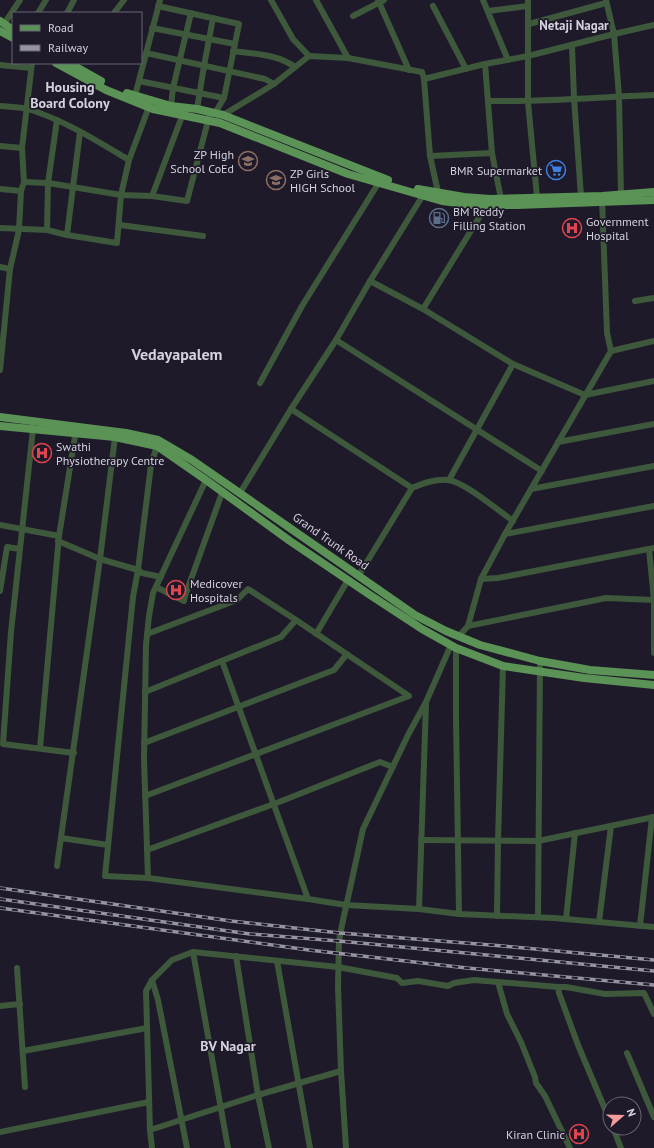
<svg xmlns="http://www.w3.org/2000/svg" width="654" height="1148" viewBox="0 0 654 1148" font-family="'PT Sans',sans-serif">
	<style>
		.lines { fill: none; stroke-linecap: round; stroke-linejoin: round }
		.minor { stroke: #3e583b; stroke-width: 6 }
		.major { stroke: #5b9256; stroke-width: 8 }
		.rail-casing { stroke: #9794a1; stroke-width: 3.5 }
		.rail { stroke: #1e1a2a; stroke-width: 2; stroke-dasharray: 6; stroke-linecap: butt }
		.labels { text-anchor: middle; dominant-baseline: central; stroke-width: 3.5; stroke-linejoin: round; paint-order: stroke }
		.poi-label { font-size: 12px; fill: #d5d2de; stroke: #1e1a2a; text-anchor: start }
		.street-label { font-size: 12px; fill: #d5d2de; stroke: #1e1a2a }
		.neighbourhood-label { font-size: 13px; font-weight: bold; fill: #d5d2de; stroke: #1e1a2a }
		.quarter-label { font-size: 14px; font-weight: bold; fill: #d5d2de; stroke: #1e1a2a }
		.district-label { font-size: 16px; font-weight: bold; fill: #d5d2de; stroke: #1e1a2a }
	</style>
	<rect width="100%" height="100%" fill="#1e1a2a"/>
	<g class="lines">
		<g class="minor">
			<path d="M 271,0 L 293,39 L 309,56"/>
			<path d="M 316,0 L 348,58"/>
			<path d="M 378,0 L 409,70"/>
			<path d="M 483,0 L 508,60"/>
			<path d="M 528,0 L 528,102 L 537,197"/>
			<path d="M 606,0 L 614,34 L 619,96 L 621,195"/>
			<path d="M 158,6 L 239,24 L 224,98 L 215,113"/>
			<path d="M 433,6 L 466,69"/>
			<path d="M 488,11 L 528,6"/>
			<path d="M 38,13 L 46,0"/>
			<path d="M 67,13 L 74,0"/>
			<path d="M 114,13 L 124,0"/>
			<path d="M 353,16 L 384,0"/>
			<path d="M 4,24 L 20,0"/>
			<path d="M 529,24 L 606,3"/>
			<path d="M 152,28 L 235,44"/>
			<path d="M 572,46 L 574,98 L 581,196"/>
			<path d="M 233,51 C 255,54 277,54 295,67"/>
			<path d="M 146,53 L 265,79 L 274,84 L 223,115"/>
			<path d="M 485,64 L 492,153 L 501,199"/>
			<path d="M 0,65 L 31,68"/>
			<path d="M 424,79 L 485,64 L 528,56 L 614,34 L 654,25"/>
			<path d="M 139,81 L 224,98"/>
			<path d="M 274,84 L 309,56 L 348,58 L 422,72 L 424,79 L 430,156 L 438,192"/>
			<path d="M 135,96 L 160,0"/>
			<path d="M 488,101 C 543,102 599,97 654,95"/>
			<path d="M 0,106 C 9,107 19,107 28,109 C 64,120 97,141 129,160"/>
			<path d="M 171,106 L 173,88 L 191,13"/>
			<path d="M 197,109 L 204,66 L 213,18"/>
			<path d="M 0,146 L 22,148"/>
			<path d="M 430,156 L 492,153"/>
			<path d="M 24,182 L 48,183 L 73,187 L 80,132"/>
			<path d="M 0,189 L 21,191"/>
			<path d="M 152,196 L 187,201 L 209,117"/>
			<path d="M 120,225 L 203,236"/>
			<path d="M 0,228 L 47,230 L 67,235 L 117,243 L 121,195 L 129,160 L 150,104"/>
			<path d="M 47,230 L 48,183 L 57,120"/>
			<path d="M 67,235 L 73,187 L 121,195 L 152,196 L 184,111"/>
			<path d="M 0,267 L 10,269"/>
			<path d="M 370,281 L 423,309"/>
			<path d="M 635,301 L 654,298"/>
			<path d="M 336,340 L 542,471"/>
			<path d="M 611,351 L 654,341"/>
			<path d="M 513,364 L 585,395 L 654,381"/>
			<path d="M 0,370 L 10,269 L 19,230 L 21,191 L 24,182 L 22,148 L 32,63"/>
			<path d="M 260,383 L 302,306 L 381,179"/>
			<path d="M 291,409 L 412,488"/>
			<path d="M 33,429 L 11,632 L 3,744 L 74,753"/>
			<path d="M 558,442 L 654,424"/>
			<path d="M 157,446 L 151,465 L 138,570 L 133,597 L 105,876 L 148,878 L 308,899 L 222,661"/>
			<path d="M 449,480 L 513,364 L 423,309 L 488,203"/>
			<path d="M 531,489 L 654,466"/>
			<path d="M 240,493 L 291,409 L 336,340 L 370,281 L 425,192"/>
			<path d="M 0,525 L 59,536"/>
			<path d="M 505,534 L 654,506"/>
			<path d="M 58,541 L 100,559 L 138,570 L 142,573 L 161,577"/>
			<path d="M 649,549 L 654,600 L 654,653"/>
			<path d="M 359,575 L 412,488 C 424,483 435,479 448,480 C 463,481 499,511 513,521"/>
			<path d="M 481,579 L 498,578 L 654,548"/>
			<path d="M 156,587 L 184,601 L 185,596 L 222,493"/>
			<path d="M 0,591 L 7,547 L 20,549"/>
			<path d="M 468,626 L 606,598 L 654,600"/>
			<path d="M 316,634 L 348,580"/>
			<path d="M 459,636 L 468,626 L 481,579 L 505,534 L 611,351 L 607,333 L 602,198"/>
			<path d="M 456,648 L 456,717 L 459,914"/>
			<path d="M 145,692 L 281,637 L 296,620 L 248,589 L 237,600 L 147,634"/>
			<path d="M 144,743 L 334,670 L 347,654"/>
			<path d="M 40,748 L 59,536 L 76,430"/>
			<path d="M 145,796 L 409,696 L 296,620"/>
			<path d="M 61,838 L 108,845"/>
			<path d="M 421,840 L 538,841 L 654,817"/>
			<path d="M 147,850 L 274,804 L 380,762 L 393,767"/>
			<path d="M 57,866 L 100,559 L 115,437"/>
			<path d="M 148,878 L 144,759 L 146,645 L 149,616 L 153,593 L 206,480"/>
			<path d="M 308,899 L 346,905 L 419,909 L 426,704"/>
			<path d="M 419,909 L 459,914 L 554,918 L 654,927"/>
			<path d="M 497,916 L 498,841 L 503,666"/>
			<path d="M 538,917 L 540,661"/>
			<path d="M 566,919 L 575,833"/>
			<path d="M 599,922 L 611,826"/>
			<path d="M 640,926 L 652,817"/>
			<path d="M 193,952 L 228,1148"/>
			<path d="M 236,956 L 258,1095 L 269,1148"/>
			<path d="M 277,961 L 310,1148"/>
			<path d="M 17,968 L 25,1087"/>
			<path d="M 152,980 L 158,1000 L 187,1148"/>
			<path d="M 498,982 L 507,1014 L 521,1042 L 535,1077 L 536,1083 L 545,1096 L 570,1148"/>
			<path d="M 558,987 L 559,993 L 578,1045 L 610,1121"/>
			<path d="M 0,1006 L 20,1004"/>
			<path d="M 23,1051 L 147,1028"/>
			<path d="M 627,1053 L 654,1117"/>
			<path d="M 613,1128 L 621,1148"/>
			<path d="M 150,1130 L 258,1095 L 341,1071"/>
			<path d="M 0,1132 L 149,1102"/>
			<path d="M 152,1148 L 150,1130 L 146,991 L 152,980 L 172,960 L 193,952 L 338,967 L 397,978 L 402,983 L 418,981 L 448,986 L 454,983 L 474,980 L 558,987 L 566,987 L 605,994 L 644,993 L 654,1014"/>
			<path d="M 346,1148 L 341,1071 L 338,987 L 339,941 L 342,925 L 363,829 L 408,735 L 426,702 L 451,645"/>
		</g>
		<g class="major">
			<path d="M 0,21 L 13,30"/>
			<path d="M 0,31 L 13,38"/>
			<path d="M 56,63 L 106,90 L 153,109 L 220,123 L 348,174 L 442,201 L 474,205 L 517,205 L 654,200"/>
			<path d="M 69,63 L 101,81"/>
			<path d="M 127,93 L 171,106 L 197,109 L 223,115 L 388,180"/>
			<path d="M 418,189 L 464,197 L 490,199 L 602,196 L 654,192"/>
			<path d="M 0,417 L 126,433 L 158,440 L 192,460 L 415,615 L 446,631 L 480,645 L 540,661 L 590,670 L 654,675"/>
			<path d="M 0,426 L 115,437 L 157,446 L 206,480 L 290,541 L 370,595 L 422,629 L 456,648 L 503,666 L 584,678 L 654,685"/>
		</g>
		<defs>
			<g id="rail">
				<path d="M 0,888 L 231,921 L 340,933 L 503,946 L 654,960"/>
				<path d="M 0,899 L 250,934 L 339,941 L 654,971"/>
				<path d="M 0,908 L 309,950 L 467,968 L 654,985"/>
			</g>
		</defs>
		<use href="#rail" class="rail-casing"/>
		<use href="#rail" class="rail"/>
	</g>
	<defs>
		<symbol id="school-ring" viewBox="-11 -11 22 22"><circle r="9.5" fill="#1e1a2a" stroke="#8d6e63" stroke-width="1.5"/><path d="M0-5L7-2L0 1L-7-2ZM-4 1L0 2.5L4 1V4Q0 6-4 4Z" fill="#8d6e63"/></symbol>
		<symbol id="supermarket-ring" viewBox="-11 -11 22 22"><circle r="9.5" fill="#1e1a2a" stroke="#3f7fe0" stroke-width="1.5"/><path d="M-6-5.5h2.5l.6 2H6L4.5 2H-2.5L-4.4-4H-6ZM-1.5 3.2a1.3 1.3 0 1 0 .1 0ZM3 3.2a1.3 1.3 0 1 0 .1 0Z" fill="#3f7fe0"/></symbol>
		<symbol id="fuel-ring" viewBox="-11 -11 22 22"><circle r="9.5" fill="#1e1a2a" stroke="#5c6f8a" stroke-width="1.5"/><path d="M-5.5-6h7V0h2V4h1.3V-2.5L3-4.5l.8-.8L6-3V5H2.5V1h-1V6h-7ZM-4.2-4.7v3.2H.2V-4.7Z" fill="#5c6f8a"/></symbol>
		<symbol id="hospital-ring" viewBox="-11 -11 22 22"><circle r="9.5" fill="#1e1a2a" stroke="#e0444e" stroke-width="1.5"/><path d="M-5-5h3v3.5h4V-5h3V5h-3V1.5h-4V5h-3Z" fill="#e0444e"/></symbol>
	</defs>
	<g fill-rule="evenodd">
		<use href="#school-ring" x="237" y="150" width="22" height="22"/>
		<use href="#supermarket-ring" x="545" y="159" width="22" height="22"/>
		<use href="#school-ring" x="265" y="169" width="22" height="22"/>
		<use href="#fuel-ring" x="428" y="207" width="22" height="22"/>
		<use href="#hospital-ring" x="561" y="217" width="22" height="22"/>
		<use href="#hospital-ring" x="31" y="442" width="22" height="22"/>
		<use href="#hospital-ring" x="165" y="579" width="22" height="22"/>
		<use href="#hospital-ring" x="568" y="1123" width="22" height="22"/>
	</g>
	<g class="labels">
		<g class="poi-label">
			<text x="234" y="154" text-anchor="end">ZP High<tspan x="234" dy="14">School CoEd</tspan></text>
			<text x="542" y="170" text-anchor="end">BMR Supermarket</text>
			<text x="290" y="173">ZP Girls<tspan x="290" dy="14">HIGH School</tspan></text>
			<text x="453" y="211">BM Reddy<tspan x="453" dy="14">Filling Station</tspan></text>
			<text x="586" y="221">Government<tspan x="586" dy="14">Hospital</tspan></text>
			<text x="56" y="446">Swathi<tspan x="56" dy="14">Physiotherapy Centre</tspan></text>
			<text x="190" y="583">Medicover<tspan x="190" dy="14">Hospitals</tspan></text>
			<text x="565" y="1134" text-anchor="end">Kiran Clinic</text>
		</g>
		<g class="street-label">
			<text transform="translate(331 541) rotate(35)">Grand Trunk Road</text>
		</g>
		<g class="neighbourhood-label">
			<text x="574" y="25">Netaji Nagar</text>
		</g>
		<g class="quarter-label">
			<text x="70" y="87">Housing<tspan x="70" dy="16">Board Colony</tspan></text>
			<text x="228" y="1046">BV Nagar</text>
		</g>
		<g class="district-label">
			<text x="177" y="354">Vedayapalem</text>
		</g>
	</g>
	<rect x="12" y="12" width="130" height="52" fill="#1e1a2a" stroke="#676472"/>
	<rect x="20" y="25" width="20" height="6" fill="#5b9256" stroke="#676472"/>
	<text x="48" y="32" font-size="12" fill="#d5d2de">Road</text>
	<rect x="20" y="45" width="20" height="6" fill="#9794a1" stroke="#676472"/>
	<text x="48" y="52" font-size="12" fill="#d5d2de">Railway</text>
	<g transform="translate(622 1116) rotate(70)"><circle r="19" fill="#1e1a2a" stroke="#676472"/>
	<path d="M0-3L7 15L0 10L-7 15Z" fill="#f59b9a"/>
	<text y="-6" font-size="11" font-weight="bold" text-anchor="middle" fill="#d5d2de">N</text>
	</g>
</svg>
